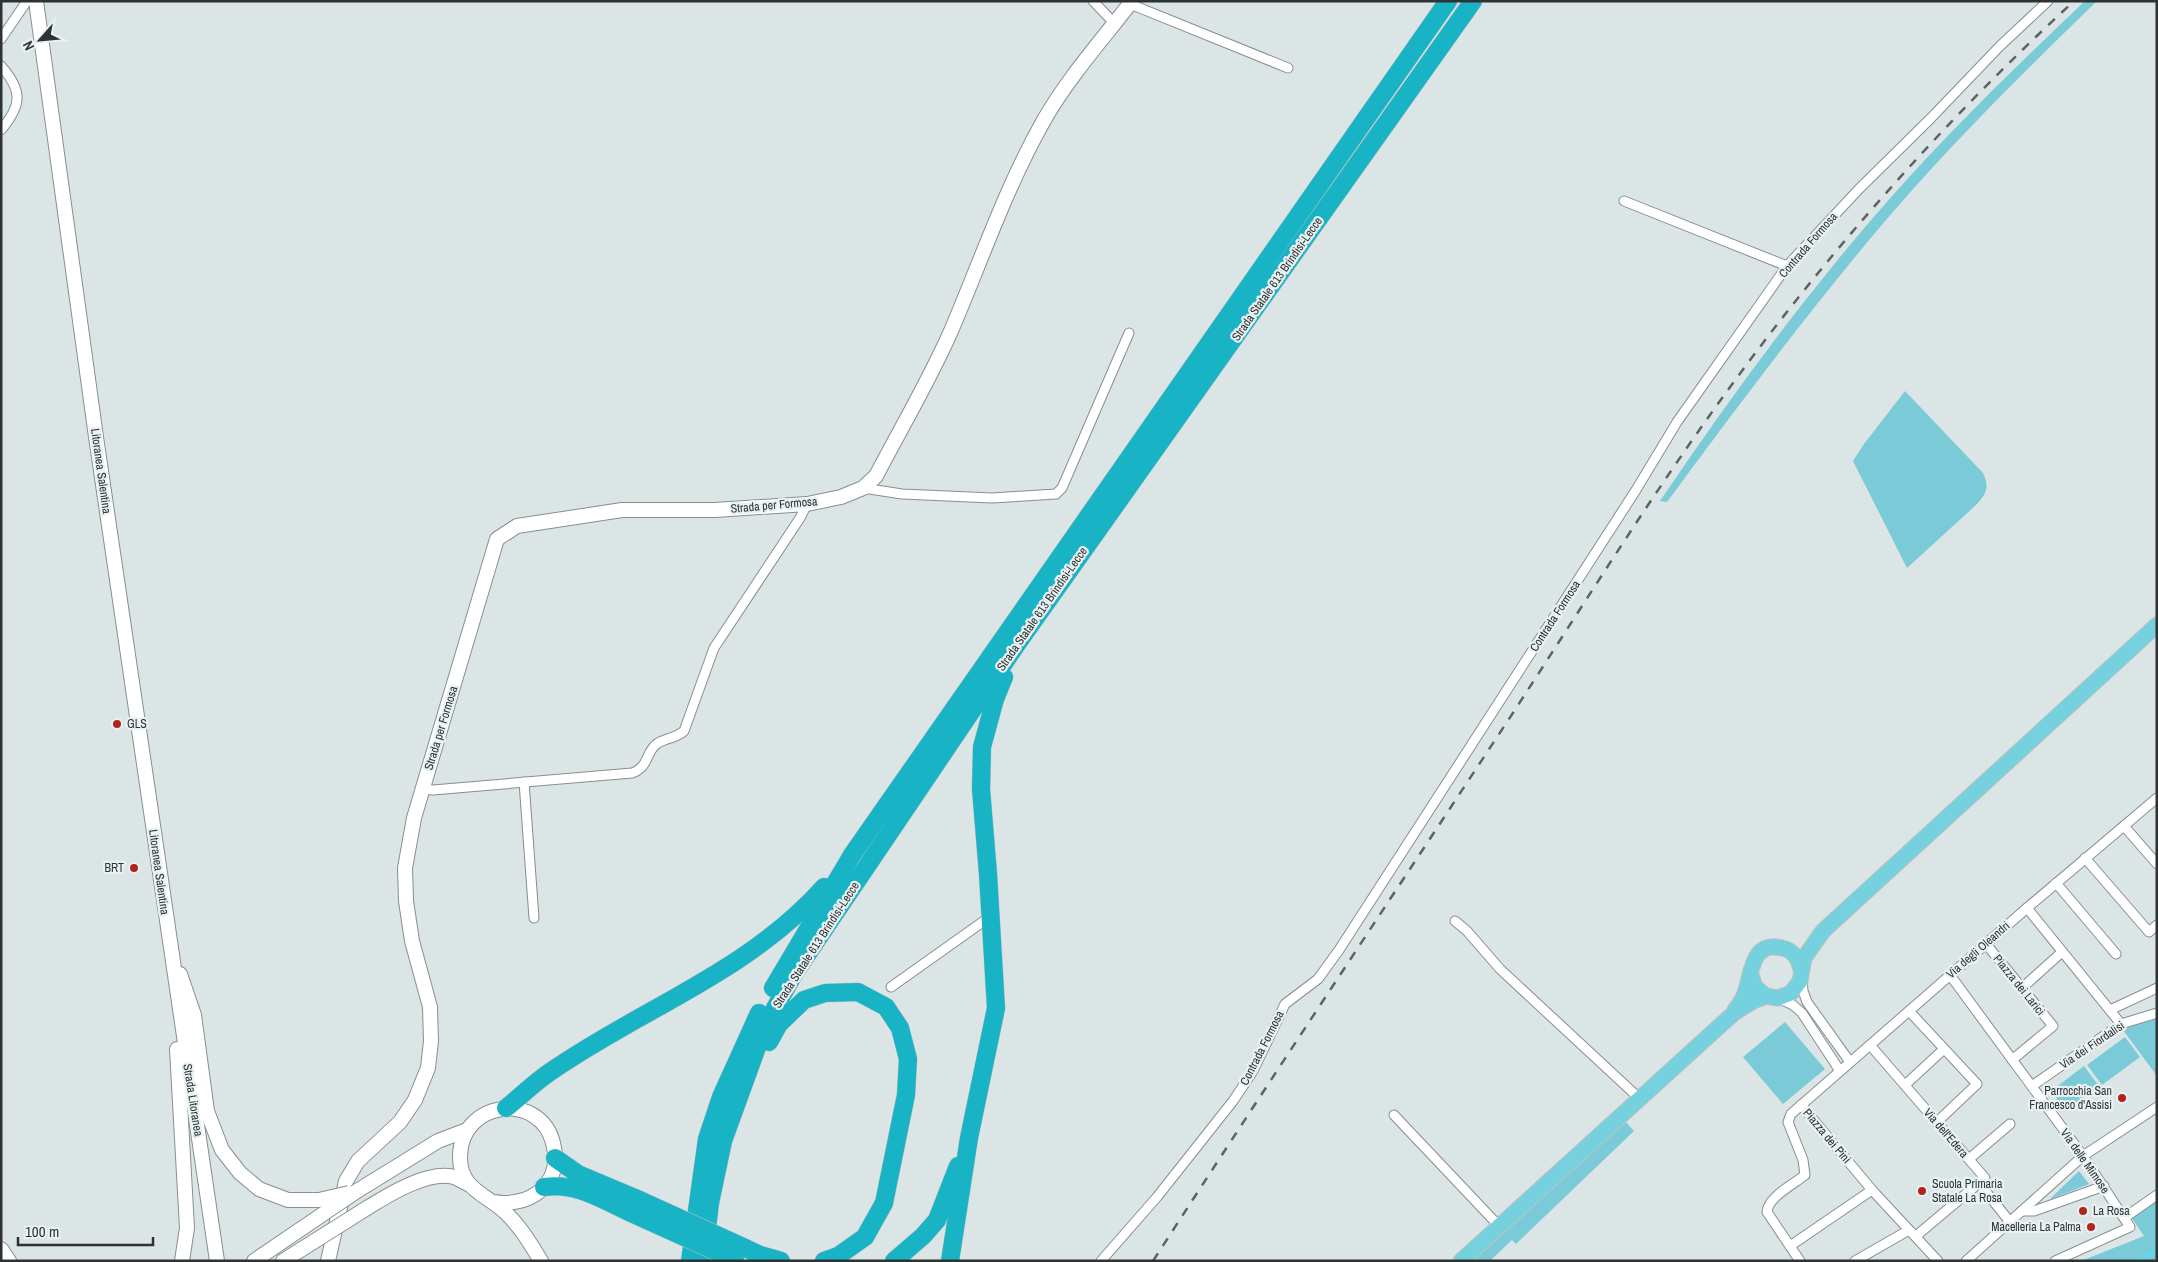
<svg xmlns="http://www.w3.org/2000/svg" width="2158" height="1262" viewBox="0 0 2158 1262" font-family="'Archivo Narrow',sans-serif">
	<style>
		.green { fill: #7acad7 }
		.lines { fill: none; stroke-linecap: round; stroke-linejoin: round }
		.stream { stroke: #5bddef; stroke-width: 2.5 }
		.street-casing { stroke: #868f90; stroke-width: 11 }
		.secondary-casing { stroke: #868f90; stroke-width: 16 }
		.primary-casing { stroke: #c1c2c2; stroke-width: 17 }
		.highway-casing { stroke: #c1c2c2; stroke-width: 19 }
		.street { stroke: #fff; stroke-width: 9 }
		.secondary { stroke: #fff; stroke-width: 14 }
		.primary { stroke: #75d1dd; stroke-width: 15 }
		.highway { stroke: #19b3c6; stroke-width: 18 }
		.rail { stroke: #5d6263; stroke-width: 2.5; stroke-dasharray: 9 9; stroke-linecap: butt }
		.secondary-bridge-casing { stroke: #868f90; stroke-width: 16; stroke-linecap: butt }
		.highway-bridge-casing { stroke: #c1c2c2; stroke-width: 19; stroke-linecap: butt }
		.secondary-bridge { stroke: #fff; stroke-width: 14 }
		.highway-bridge { stroke: #19b3c6; stroke-width: 18 }
		.poi-dot { fill: #b2231d; stroke: #e9f2f3; stroke-width: 2 }
		.labels { text-anchor: middle; dominant-baseline: central; stroke-width: 4.5; stroke-linejoin: round; paint-order: stroke }
		.street-label { font-size: 12px; fill: #2f3233; stroke: #e9f2f3 }
		.poi-label { font-size: 12px; fill: #2f3233; stroke: #e9f2f3; text-anchor: start }
	</style>
	<rect width="100%" height="100%" fill="#dce5e6"/>
	<g class="green">
		<path d="M 2085,1 L 2097,1 C 2020,76 1944,151 1875,233 C 1802,320 1734,411 1667,502 L 1660,501 C 1724,406 1792,313 1866,226 C 1934,146 2009,73 2085,1 Z"/>
		<path d="M 1905,391 L 1983,473 C 1990,487 1986,494 1976,505 L 1907,568 L 1853,461 L 1864,444 Z"/>
		<path d="M 2157,1019 L 2157,1076 L 2123,1030 L 2132,1025 Z"/>
		<path d="M 1785,1022 L 1825,1069 L 1783,1104 L 1743,1057 Z"/>
		<path d="M 2125,1037 L 2140,1057 L 2102,1085 L 2087,1065 Z"/>
		<path d="M 2084,1066 L 2099,1086 L 2066,1111 L 2051,1091 Z"/>
		<path d="M 1624,1120 L 1634,1131 L 1516,1244 L 1512,1240 L 1490,1261 L 1473,1261 Z"/>
		<path d="M 2079,1171 L 2089,1184 L 2051,1199 L 2051,1198 Z"/>
		<path d="M 2157,1199 L 2157,1259 L 2153,1261 L 2081,1261 L 2144,1236 L 2131,1217 Z"/>
	</g>
	<g class="lines">
		<path class="stream" d="M 2136,1261 L 2157,1251"/>
		<defs>
			<g id="street">
				<path d="M 1093,1 L 1115,24"/>
				<path d="M 1130,4 L 1288,68"/>
				<path d="M 1,39 L 27,1"/>
				<path d="M 1,66 C 23,91 22,105 1,130"/>
				<path d="M 1624,201 L 1787,266"/>
				<path d="M 863,488 L 902,494 L 992,498 L 1056,494 L 1062,488 L 1129,333"/>
				<path d="M 524,782 L 534,918"/>
				<path d="M 423,789 L 433,790 L 632,773 C 650,767 645,751 658,743 C 667,738 676,738 684,731 L 714,648 L 800,518 L 807,504"/>
				<path d="M 2124,826 L 2157,864"/>
				<path d="M 2085,858 L 2149,932 L 2157,925"/>
				<path d="M 2056,883 L 2116,954"/>
				<path d="M 2027,908 L 2121,1024"/>
				<path d="M 1455,921 L 1467,931 L 1500,969 L 1640,1099"/>
				<path d="M 1986,944 L 2053,1026 L 2012,1060"/>
				<path d="M 1950,975 L 2083,1156 L 2130,1227 L 2055,1261"/>
				<path d="M 1802,979 L 1803,991 L 1807,1002 L 1850,1062"/>
				<path d="M 891,987 L 991,916"/>
				<path d="M 2022,988 L 2062,952"/>
				<path d="M 1778,998 L 1793,1005 L 1802,1013 L 1840,1071"/>
				<path d="M 2110,1010 L 2157,988"/>
				<path d="M 1909,1011 L 1977,1084 L 1937,1122"/>
				<path d="M 1870,1045 L 1985,1178 L 1979,1183 L 2010,1222"/>
				<path d="M 1905,1085 L 1944,1049"/>
				<path d="M 2032,1086 L 2121,1024 L 2157,1013"/>
				<path d="M 1801,1105 L 1872,1190 L 1938,1261"/>
				<path d="M 1394,1115 L 1499,1226"/>
				<path d="M 1969,1159 L 2010,1124"/>
				<path d="M 2022,1211 L 2034,1211 L 2104,1186"/>
				<path d="M 2124,1218 L 2157,1195"/>
				<path d="M 1916,1236 L 1979,1183"/>
				<path d="M 1790,1246 L 1872,1190"/>
				<path d="M 1101,1261 L 1157,1197 L 1233,1101 L 1253,1071 L 1285,1004 L 1318,979 L 1339,950 L 1636,490 L 1677,422 L 1787,266 L 1859,189 L 1931,118 L 2000,46 L 2048,1"/>
				<path d="M 1800,1261 L 1767,1212 C 1768,1197 1794,1184 1805,1175 L 1803,1160 L 1788,1122 L 1791,1114 L 2027,908 L 2157,798"/>
				<path d="M 1855,1261 L 1909,1230"/>
				<path d="M 1966,1261 L 2083,1156 L 2157,1107"/>
			</g>
			<g id="secondary">
				<path d="M 36,1 L 96,437 L 217,1261"/>
				<path d="M 180,974 L 194,1015 L 207,1111 L 222,1150 L 240,1173 L 259,1189 L 288,1200 L 319,1200"/>
				<path d="M 177,1049 L 187,1228 L 182,1261"/>
				<path d="M 357,1191 L 438,1141 L 467,1130"/>
				<path d="M 493,1202 C 530,1208 564,1184 553,1143 C 540,1091 461,1100 460,1156 C 459,1189 486,1194 505,1212 C 520,1226 530,1243 541,1261"/>
				<path d="M 367,1208 C 388,1195 428,1170 454,1177 C 459,1179 464,1182 468,1184"/>
				<path d="M 1,1249 L 9,1261"/>
				<path d="M 254,1261 L 295,1233"/>
				<path d="M 283,1261 L 302,1249"/>
				<path d="M 328,1261 L 346,1181 L 358,1161 L 400,1122 L 415,1100 L 428,1068 L 431,1041 L 430,1007 L 412,941 L 406,901 L 405,868 L 414,818 L 497,539 L 517,526 L 622,510 L 715,510 L 807,504 L 841,497 L 863,488 L 876,476 C 901,428 929,381 951,331 C 981,261 1006,187 1044,120 C 1068,78 1102,40 1132,1"/>
			</g>
			<g id="primary">
				<path d="M 1751,975 L 1755,987 L 1766,996 L 1778,998 L 1791,993 L 1800,981 L 1804,958 L 1823,931 L 2157,625"/>
				<path d="M 1735,1010 C 1739,1005 1743,999 1745,993 C 1752,974 1751,940 1782,948 C 1793,950 1799,959 1801,970"/>
				<path d="M 1461,1261 L 1734,1013 L 1753,1001 L 1766,996"/>
			</g>
			<g id="highway">
				<path d="M 773,988 L 852,855 L 1448,1"/>
				<path d="M 769,1042 L 779,1024 L 804,1000 L 825,993 L 858,992 L 886,1007 L 900,1028 L 908,1059 L 906,1095 L 884,1203 L 865,1237 L 838,1256 L 824,1261"/>
				<path d="M 506,1108 C 521,1096 535,1082 550,1072 C 642,1008 747,973 824,887"/>
				<path d="M 555,1158 L 578,1174 L 635,1198"/>
				<path d="M 544,1187 C 575,1182 601,1199 629,1212"/>
				<path d="M 743,1247 L 760,1255 L 781,1261"/>
				<path d="M 690,1261 L 707,1139 L 721,1097 L 759,1013"/>
				<path d="M 703,1261 L 710,1203 L 723,1141 L 764,1028 L 794,974 L 1017,644 L 1473,1"/>
				<path d="M 894,1261 L 923,1236 L 937,1220 L 958,1166"/>
				<path d="M 950,1261 L 969,1138 L 996,1008 L 988,874 L 981,789 L 982,747 L 995,699 L 1004,677"/>
			</g>
		</defs>
		<use href="#street" class="street-casing"/>
		<use href="#secondary" class="secondary-casing"/>
		<use href="#primary" class="primary-casing"/>
		<use href="#highway" class="highway-casing"/>
		<use href="#street" class="street"/>
		<use href="#secondary" class="secondary"/>
		<use href="#primary" class="primary"/>
		<use href="#highway" class="highway"/>
		<path class="rail" d="M 1153,1261 C 1270,1080 1389,901 1507,722 C 1579,612 1648,500 1725,394 C 1828,252 1944,121 2074,1"/>
		<defs>
			<g id="secondary-bridge">
				<path d="M 319,1200 L 349,1193"/>
				<path d="M 295,1233 L 357,1191"/>
				<path d="M 302,1249 L 367,1208"/>
			</g>
			<g id="highway-bridge">
				<path d="M 635,1198 L 743,1247"/>
				<path d="M 629,1212 L 735,1260"/>
			</g>
		</defs>
		<use href="#secondary-bridge" class="secondary-bridge-casing"/>
		<use href="#highway-bridge" class="highway-bridge-casing"/>
		<use href="#secondary-bridge" class="secondary-bridge"/>
		<use href="#highway-bridge" class="highway-bridge"/>
	</g>
	<g class="poi-dot">
		<circle cx="117" cy="724" r="5"/>
		<circle cx="134" cy="868" r="5"/>
		<circle cx="2122" cy="1098" r="5"/>
		<circle cx="1922" cy="1191" r="5"/>
		<circle cx="2083" cy="1211" r="5"/>
		<circle cx="2091" cy="1227" r="5"/>
	</g>
	<g class="labels">
		<g class="street-label">
			<text transform="translate(1808 245) rotate(-49)">Contrada Formosa</text>
			<text transform="translate(1277 279) rotate(-55)">Strada Statale 613 Brindisi-Lecce</text>
			<text transform="translate(101 471) rotate(82)">Litoranea Salentina</text>
			<text transform="translate(774 505) rotate(-5)">Strada per Formosa</text>
			<text transform="translate(1042 609) rotate(-55)">Strada Statale 613 Brindisi-Lecce</text>
			<text transform="translate(1555 616) rotate(-57)">Contrada Formosa</text>
			<text transform="translate(441 728) rotate(-73)">Strada per Formosa</text>
			<text transform="translate(159 872) rotate(82)">Litoranea Salentina</text>
			<text transform="translate(816 945) rotate(-57)">Strada Statale 613 Brindisi-Lecce</text>
			<text transform="translate(1978 950) rotate(-41)">Via degli Oleandri</text>
			<text transform="translate(2019 985) rotate(51)">Piazza dei Larici</text>
			<text transform="translate(2092 1045) rotate(-34)">Via dei Fiordalisi</text>
			<text transform="translate(1262 1048) rotate(-63)">Contrada Formosa</text>
			<text transform="translate(193 1100) rotate(81)">Strada Litoranea</text>
			<text transform="translate(1946 1133) rotate(49)">Via dell'Edera</text>
			<text transform="translate(1827 1136) rotate(50)">Piazza dei Pini</text>
			<text transform="translate(2085 1161) rotate(55)">Via delle Mimose</text>
		</g>
		<g class="poi-label">
			<text x="127" y="724">GLS</text>
			<text x="124" y="868" text-anchor="end">BRT</text>
			<text x="2112" y="1091" text-anchor="end">Parrocchia San<tspan x="2112" dy="14">Francesco d'Assisi</tspan></text>
			<text x="1932" y="1184">Scuola Primaria<tspan x="1932" dy="14">Statale La Rosa</tspan></text>
			<text x="2093" y="1211">La Rosa</text>
			<text x="2081" y="1227" text-anchor="end">Macelleria La Palma</text>
		</g>
	</g>
	<rect width="2158" height="1262" fill="none" stroke="#2f3233" stroke-width="5"/>
	<g transform="translate(40 40) rotate(243)" stroke="#e9f2f3" stroke-width="4" paint-order="stroke">
	<path d="M0-4L9 19L0 12L-9 19Z" fill="#2f3233"/>
	<text y="-8" font-size="14" font-weight="bold" text-anchor="middle" fill="#2f3233">N</text>
	</g>
	<path d="M18 1237v8h135v-8" fill="none" stroke="#2f3233" stroke-width="2.5"/>
	<text x="25" y="1237" font-size="15" fill="#2f3233" stroke="#e9f2f3" stroke-width="4" paint-order="stroke">100 m</text>
</svg>
